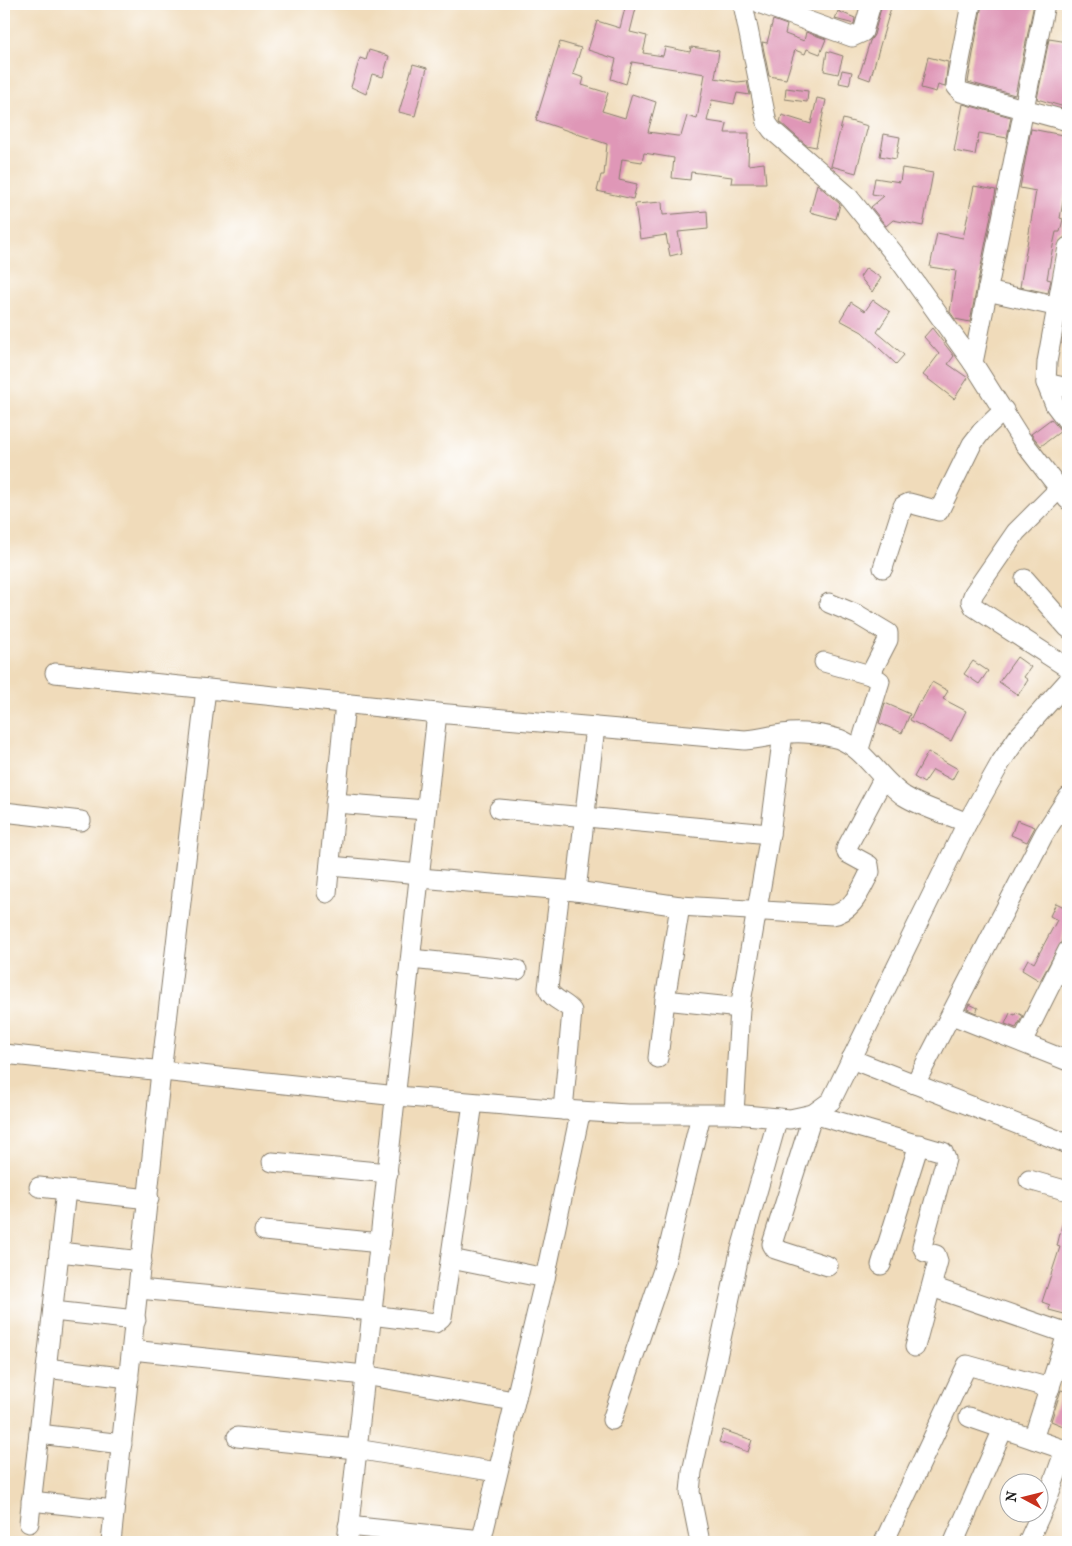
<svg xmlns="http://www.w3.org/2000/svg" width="1072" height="1546" viewBox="0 0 1072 1546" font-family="'IM FELL French Canon',serif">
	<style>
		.building { fill: #df97b7 }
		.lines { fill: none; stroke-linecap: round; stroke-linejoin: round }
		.minor-casing { stroke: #867c6b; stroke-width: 21 }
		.minor { stroke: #fff; stroke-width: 19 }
	</style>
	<rect width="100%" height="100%" fill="#fff"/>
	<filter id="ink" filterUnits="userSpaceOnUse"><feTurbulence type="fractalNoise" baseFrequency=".02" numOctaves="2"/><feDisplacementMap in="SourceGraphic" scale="10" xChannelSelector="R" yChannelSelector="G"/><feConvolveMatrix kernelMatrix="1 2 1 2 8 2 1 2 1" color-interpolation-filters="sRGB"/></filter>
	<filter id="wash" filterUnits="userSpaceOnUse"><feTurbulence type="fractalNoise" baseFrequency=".0096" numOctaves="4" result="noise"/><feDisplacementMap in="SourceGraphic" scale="20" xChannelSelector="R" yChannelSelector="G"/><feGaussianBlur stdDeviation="1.12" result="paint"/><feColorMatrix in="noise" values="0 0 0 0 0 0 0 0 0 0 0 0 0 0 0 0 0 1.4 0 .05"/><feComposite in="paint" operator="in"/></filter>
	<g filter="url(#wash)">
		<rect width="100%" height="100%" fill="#f0dbba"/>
		<g id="blocks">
			<g class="building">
				<path d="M 626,4 L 637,4 L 630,32 L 647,36 L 643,53 L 663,56 L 665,47 L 690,52 L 691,47 L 719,51 L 715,78 L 737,82 L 747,81 L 750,95 L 737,93 L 734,104 L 712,100 L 707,121 L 727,124 L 725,133 L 749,133 L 748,165 L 764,163 L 766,183 L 731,183 L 732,177 L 691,172 L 690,180 L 672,178 L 674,158 L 644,153 L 642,162 L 622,159 L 619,180 L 637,184 L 633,199 L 597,191 L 601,175 L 604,175 L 607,144 L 536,120 L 560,42 L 581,48 L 573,74 L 584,78 L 582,85 L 608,93 L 602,111 L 625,118 L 632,94 L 656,102 L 648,132 L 677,136 L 681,136 L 687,116 L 697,119 L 705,74 L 632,62 L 626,84 L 611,79 L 616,59 L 588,50 L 597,21 L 620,28 Z"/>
				<path d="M 882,4 L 892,4 L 870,80 L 859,76 L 870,41 L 874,35 Z"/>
				<path d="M 982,4 L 1034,4 L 1015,95 L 968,82 Z"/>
				<path d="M 838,11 L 855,18 L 854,24 L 835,19 Z"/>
				<path d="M 773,20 L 787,25 L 785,34 L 804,41 L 806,32 L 826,39 L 820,54 L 807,49 L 805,54 L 795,50 L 786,79 L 769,76 L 762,42 L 767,43 Z"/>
				<path d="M 1049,39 L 1068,42 L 1068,108 L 1037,99 Z"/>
				<path d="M 369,50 L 389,56 L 383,77 L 372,74 L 366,94 L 351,87 L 360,58 L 366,60 Z"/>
				<path d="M 827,51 L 843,56 L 838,74 L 824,71 Z"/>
				<path d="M 928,57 L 948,62 L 945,87 L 938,85 L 936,92 L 921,88 Z"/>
				<path d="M 413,64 L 427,68 L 415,116 L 399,112 Z"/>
				<path d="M 842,70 L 852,72 L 849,85 L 839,83 Z"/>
				<path d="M 786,88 L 808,91 L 807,102 L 785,99 Z"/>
				<path d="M 817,98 L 826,100 L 816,147 L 806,145 L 780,122 L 782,115 L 811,124 Z"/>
				<path d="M 963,104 L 1011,117 L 1007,138 L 979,133 L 975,155 L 954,151 Z"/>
				<path d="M 843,119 L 868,126 L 856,173 L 831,166 Z"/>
				<path d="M 1031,129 L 1068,136 L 1068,176 L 1060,218 L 1063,219 L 1060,232 L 1056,232 L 1053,246 L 1047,279 L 1051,280 L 1048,293 L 1020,287 L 1036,191 L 1020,188 Z"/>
				<path d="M 884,134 L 900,137 L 896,159 L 880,156 Z"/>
				<path d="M 902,168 L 933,173 L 923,226 L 893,220 L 886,226 L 871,207 L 884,196 L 872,194 L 875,178 L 900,182 Z"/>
				<path d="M 817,184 L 840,204 L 836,219 L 810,212 Z"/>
				<path d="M 974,186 L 996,190 L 970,322 L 955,319 L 950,312 L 956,271 L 930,267 L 937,233 L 963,238 Z"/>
				<path d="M 662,202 L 663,215 L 707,211 L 708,229 L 678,232 L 682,253 L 670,256 L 666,235 L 640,239 L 635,204 Z"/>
				<path d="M 866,268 L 881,278 L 872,292 L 860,277 Z"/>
				<path d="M 873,300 L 890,312 L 877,332 L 904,355 L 896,364 L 862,332 L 840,320 L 851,302 L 865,311 Z"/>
				<path d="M 1066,320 L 1068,320 L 1068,345 L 1062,344 Z"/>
				<path d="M 932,328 L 954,356 L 948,364 L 968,378 L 954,399 L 923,375 L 939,354 L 924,337 Z"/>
				<path d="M 1051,419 L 1061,431 L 1041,446 L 1031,434 Z"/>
				<path d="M 1017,657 L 1031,667 L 1024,677 L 1028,680 L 1018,695 L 999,682 Z"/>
				<path d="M 973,661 L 988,671 L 979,684 L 964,674 Z"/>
				<path d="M 932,682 L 948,691 L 943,699 L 966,711 L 951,741 L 910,720 L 919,701 L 921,702 Z"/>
				<path d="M 885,703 L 910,714 L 902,733 L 879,723 Z"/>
				<path d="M 928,752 L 958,769 L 952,780 L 933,770 L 924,783 L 914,777 Z"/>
				<path d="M 1017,820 L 1035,827 L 1027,842 L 1011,835 Z"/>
				<path d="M 1067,901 L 1068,926 L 1065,924 L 1062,941 L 1040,981 L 1022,970 L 1028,959 L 1034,963 L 1057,920 L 1050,916 L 1056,903 L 1064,907 Z"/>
				<path d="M 969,1004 L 978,1008 L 976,1013 L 967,1009 Z"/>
				<path d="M 1016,1012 L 1023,1016 L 1016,1028 L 1005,1024 L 1010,1013 L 1015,1015 Z"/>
				<path d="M 1064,1217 L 1068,1217 L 1068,1315 L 1049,1310 L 1050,1305 L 1042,1302 L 1060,1247 L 1057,1246 Z"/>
				<path d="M 1061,1390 L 1068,1392 L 1068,1428 L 1051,1421 Z"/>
				<path d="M 723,1430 L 752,1440 L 748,1452 L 719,1442 Z"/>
			</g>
		</g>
	</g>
	<g filter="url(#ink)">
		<use href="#blocks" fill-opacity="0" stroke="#867c6b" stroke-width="1"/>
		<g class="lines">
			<defs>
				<g id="minor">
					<path d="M 743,4 L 767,123 L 772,130 L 847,195 L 900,261 L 973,363 L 1021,439 L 1068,500"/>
					<path d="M 761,4 L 852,37 L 863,32 L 871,4"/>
					<path d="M 971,4 L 957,76 L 956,86 L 961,92 L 1068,121"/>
					<path d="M 1068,247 L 1047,362 L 1046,383 L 1055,405 L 1068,422"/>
					<path d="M 987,291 L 1068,309"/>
					<path d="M 973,363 L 1045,4"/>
					<path d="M 1046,383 L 1068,388"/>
					<path d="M 1060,488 L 1016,532 L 974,593 L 971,601 L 974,607 L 1068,668"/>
					<path d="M 883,568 L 903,506 L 909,503 L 939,511 L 972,444 L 982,431 L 1004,410"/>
					<path d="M 1025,579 L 1068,628"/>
					<path d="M 829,603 L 858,615 L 888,633 L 888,640 L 870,675"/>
					<path d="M 824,662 L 870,675 L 880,681 L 859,749"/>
					<path d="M 55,673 L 437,713 L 745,740 C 759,739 769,736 783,734 C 800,731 823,734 839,739 C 864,748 880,780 904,796 C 923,808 947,814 967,823"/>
					<path d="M 335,803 L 426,810"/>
					<path d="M 499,809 L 770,834"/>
					<path d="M 4,812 L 81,821"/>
					<path d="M 330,866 L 420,874"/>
					<path d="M 420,878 L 576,891 L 680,906 L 832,915 C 853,912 861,889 870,872 L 869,865 L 847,853 L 846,849 L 883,779"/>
					<path d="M 560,890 L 548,988 C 551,1000 566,1002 572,1011 L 563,1110"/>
					<path d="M 576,891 L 595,727"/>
					<path d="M 327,893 L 345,703"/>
					<path d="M 411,959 L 517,970"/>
					<path d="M 665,1000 L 740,1008"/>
					<path d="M 952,1015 L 1068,1061"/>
					<path d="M 1022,1042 L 1068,950"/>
					<path d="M 4,1054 L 397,1096 L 563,1110 L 627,1114 L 734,1114 L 790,1119 L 813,1114 L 831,1101 L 967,823 L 1001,762 L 1018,737 L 1068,681"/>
					<path d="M 658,1058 L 665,1000 L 680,906"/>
					<path d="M 851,1059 L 1068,1144"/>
					<path d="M 915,1084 L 1044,834 L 1068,797"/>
					<path d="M 734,1114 L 740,1008 L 770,834 L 783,734"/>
					<path d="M 272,1162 L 388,1173"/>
					<path d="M 1029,1180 L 1068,1191"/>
					<path d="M 39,1187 L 149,1199"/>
					<path d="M 264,1231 L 380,1243"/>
					<path d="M 59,1252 L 142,1261"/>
					<path d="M 451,1259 L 545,1278"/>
					<path d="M 881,1265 L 919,1144"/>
					<path d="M 828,1266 L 775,1249 L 772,1244 L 813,1114 L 943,1152 L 946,1159 L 922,1246 L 925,1252 L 936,1255 L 938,1261 L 915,1347"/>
					<path d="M 932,1287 L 1068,1334"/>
					<path d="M 139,1289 L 372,1311"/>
					<path d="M 53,1311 L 136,1320"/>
					<path d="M 371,1315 L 435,1323 L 442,1317 L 473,1103"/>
					<path d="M 132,1350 L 364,1375 L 514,1401"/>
					<path d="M 46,1368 L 129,1378"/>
					<path d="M 969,1417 L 1068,1451"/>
					<path d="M 612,1420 L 664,1267 L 701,1115"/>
					<path d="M 39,1434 L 122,1444"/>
					<path d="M 237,1437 L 356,1449 L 497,1472"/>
					<path d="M 1033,1439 L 1068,1331"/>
					<path d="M 31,1501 L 114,1510"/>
					<path d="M 29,1523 L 66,1190"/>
					<path d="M 348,1526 L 482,1540"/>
					<path d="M 111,1542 L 161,1072 L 206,689"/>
					<path d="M 347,1542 L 437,713"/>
					<path d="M 481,1542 L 545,1278 L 580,1114"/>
					<path d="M 700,1542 L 690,1492 L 692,1472 L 739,1256 L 778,1118"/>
					<path d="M 884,1542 L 967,1365 L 1050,1388"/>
					<path d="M 954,1542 L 1003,1429"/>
					<path d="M 1028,1542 L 1047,1500 L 1065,1450"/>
				</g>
			</defs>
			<use href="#minor" class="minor-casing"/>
			<use href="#minor" class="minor"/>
		</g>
	</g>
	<rect width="1072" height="1546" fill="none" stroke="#fff" stroke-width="20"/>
	<g transform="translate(1024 1498) rotate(277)"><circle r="24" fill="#ffffff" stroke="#a4a4a4"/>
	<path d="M0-4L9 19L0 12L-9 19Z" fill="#c8321e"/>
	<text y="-8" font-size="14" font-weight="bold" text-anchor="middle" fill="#1c1c1c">N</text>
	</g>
</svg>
